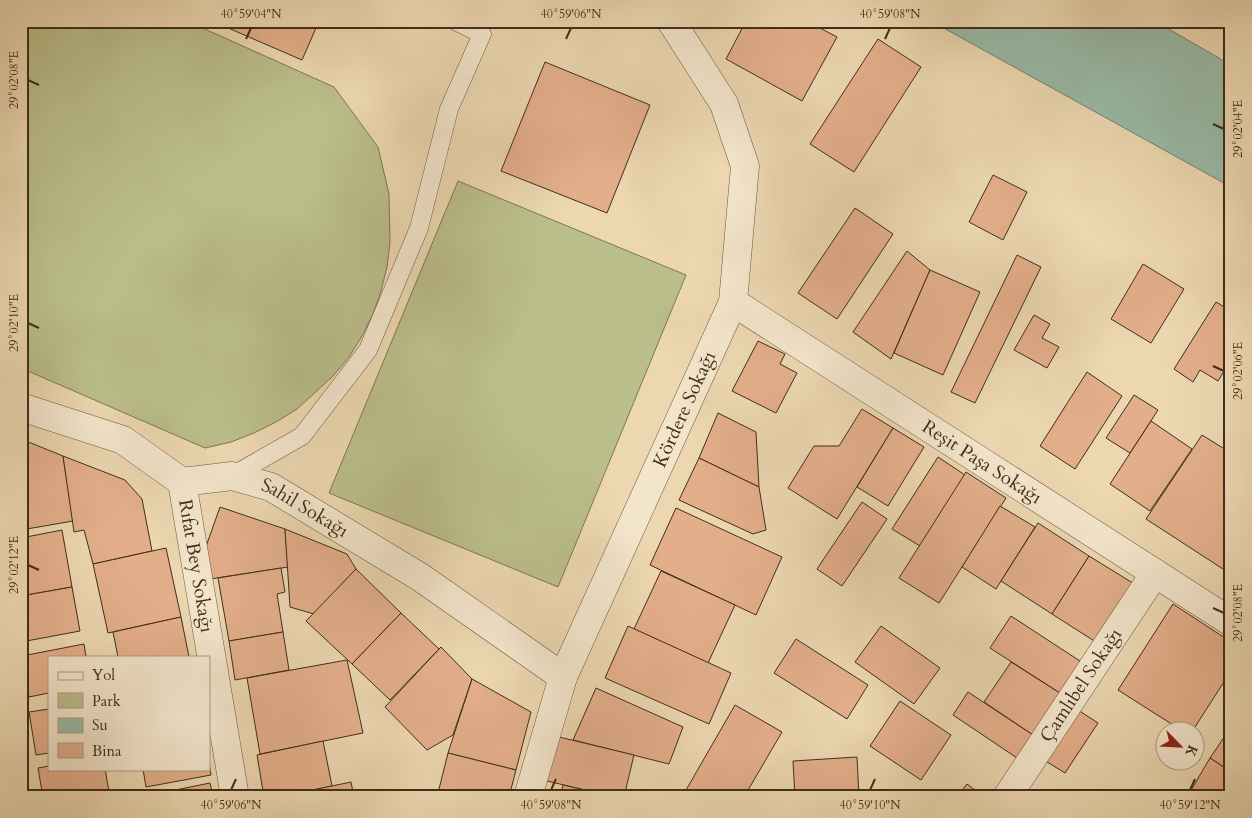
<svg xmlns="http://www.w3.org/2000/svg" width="1252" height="818" viewBox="0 0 1252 818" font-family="Cardo,serif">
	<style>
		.green { fill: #babe8a; stroke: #7d7652 }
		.water { fill: #99baa7; stroke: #75826e }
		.building { fill: #e3af8b; stroke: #402e19 }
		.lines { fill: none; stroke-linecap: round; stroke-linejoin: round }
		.lane-casing { stroke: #6b583f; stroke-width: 19 }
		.street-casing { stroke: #6b583f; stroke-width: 29 }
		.lane { stroke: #f3e5cc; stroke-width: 18 }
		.street { stroke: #f3e5cc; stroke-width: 28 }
		.ticks { fill: none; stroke: #402e19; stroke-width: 2 }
		.labels { text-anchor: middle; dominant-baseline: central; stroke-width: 4; stroke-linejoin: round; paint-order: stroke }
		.street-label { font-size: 19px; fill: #402e19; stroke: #f3e5cc }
		.neatline { fill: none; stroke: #402e19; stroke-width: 2 }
		.ticks-label { font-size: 12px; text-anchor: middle; fill: #402e19 }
	</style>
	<rect width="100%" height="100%" fill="#ecd7b1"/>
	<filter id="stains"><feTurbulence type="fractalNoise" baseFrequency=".004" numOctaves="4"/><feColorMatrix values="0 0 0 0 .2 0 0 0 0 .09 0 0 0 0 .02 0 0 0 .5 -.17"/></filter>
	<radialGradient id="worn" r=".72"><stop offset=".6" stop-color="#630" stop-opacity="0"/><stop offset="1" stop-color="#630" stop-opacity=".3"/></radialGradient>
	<g class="green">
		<path d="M 21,21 L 187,21 L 334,87 L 378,147 L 389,194 L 390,242 L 387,267 L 381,291 L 373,314 L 362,336 L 349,357 L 333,376 L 297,409 L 276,422 L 254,433 L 231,442 L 205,448 L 21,368 Z"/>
		<path d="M 458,181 L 686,275 L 558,587 L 329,493 Z"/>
	</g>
	<path class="water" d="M 931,21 L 1155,21 L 1231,65 L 1231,187 Z"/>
	<g class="building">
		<path d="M 212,21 L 319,21 L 302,60 Z"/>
		<path d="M 746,21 L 807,21 L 837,37 L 802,101 L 726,59 Z"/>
		<path d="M 878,39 L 921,67 L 854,172 L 810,144 Z"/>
		<path d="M 545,62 L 650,105 L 607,213 L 501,171 Z"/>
		<path d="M 993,175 L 1027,192 L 1003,240 L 969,222 Z"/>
		<path d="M 855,208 L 893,234 L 837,319 L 798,293 Z"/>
		<path d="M 907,251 L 930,270 L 891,359 L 853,332 Z"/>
		<path d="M 1017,255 L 1041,267 L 975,403 L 951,392 Z"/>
		<path d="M 1143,264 L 1184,289 L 1151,343 L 1111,319 Z"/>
		<path d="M 930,270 L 980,292 L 943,375 L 894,353 Z"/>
		<path d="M 1216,302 L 1231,311 L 1231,360 L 1218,381 L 1200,370 L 1193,382 L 1174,369 Z"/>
		<path d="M 1034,315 L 1050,324 L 1042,338 L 1059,347 L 1047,368 L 1014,350 Z"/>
		<path d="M 758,341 L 785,354 L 780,364 L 797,373 L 776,413 L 732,391 Z"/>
		<path d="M 1087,372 L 1122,396 L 1075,469 L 1040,446 Z"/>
		<path d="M 1134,395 L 1158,410 L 1130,453 L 1106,438 Z"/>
		<path d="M 862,409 L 893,428 L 837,519 L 788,488 L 814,446 L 839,446 Z"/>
		<path d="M 718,413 L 756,432 L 759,487 L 699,458 Z"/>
		<path d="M 1151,421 L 1192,449 L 1150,511 L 1110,484 Z"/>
		<path d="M 893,428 L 924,447 L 888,506 L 857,487 Z"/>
		<path d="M 1202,435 L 1231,453 L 1231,557 L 1223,569 L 1146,519 Z"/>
		<path d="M 21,439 L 63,456 L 73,521 L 21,530 Z"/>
		<path d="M 63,456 L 125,480 L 142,499 L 152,551 L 93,564 L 84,530 L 74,532 Z"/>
		<path d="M 938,457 L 965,475 L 920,546 L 892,529 Z"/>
		<path d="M 699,458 L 759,487 L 766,530 L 753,534 L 679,500 Z"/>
		<path d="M 966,472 L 1006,498 L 939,603 L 899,578 Z"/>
		<path d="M 862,502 L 887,519 L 842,586 L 817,569 Z"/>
		<path d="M 1000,506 L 1035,527 L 996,589 L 962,567 Z"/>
		<path d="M 220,507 L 285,529 L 288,567 L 210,579 L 203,555 Z"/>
		<path d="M 676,508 L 782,557 L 756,615 L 650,565 Z"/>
		<path d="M 1038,523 L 1089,556 L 1052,614 L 1001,581 Z"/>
		<path d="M 285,529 L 347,554 L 356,569 L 314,614 L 290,607 Z"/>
		<path d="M 62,530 L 72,587 L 21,596 L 21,538 Z"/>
		<path d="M 166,548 L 181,617 L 108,633 L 93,564 Z"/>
		<path d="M 1089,556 L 1136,585 L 1099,644 L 1052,614 Z"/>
		<path d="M 281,568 L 285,592 L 277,594 L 283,632 L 229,641 L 218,578 Z"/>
		<path d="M 356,569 L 401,613 L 352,664 L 306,621 Z"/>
		<path d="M 661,571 L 735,605 L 708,663 L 634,629 Z"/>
		<path d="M 72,587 L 80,631 L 21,642 L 21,596 Z"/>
		<path d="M 1173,604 L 1231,642 L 1231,671 L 1193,730 L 1181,730 L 1118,690 Z"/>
		<path d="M 401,613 L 439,649 L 390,700 L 352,664 Z"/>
		<path d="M 1011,616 L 1083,663 L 1063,695 L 990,648 Z"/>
		<path d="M 181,617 L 189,657 L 118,657 L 113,632 Z"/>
		<path d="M 628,626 L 731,673 L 709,724 L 605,678 Z"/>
		<path d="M 881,626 L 940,668 L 914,704 L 855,662 Z"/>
		<path d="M 283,632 L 289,670 L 235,680 L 229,641 Z"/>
		<path d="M 796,639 L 868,685 L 847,719 L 774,673 Z"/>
		<path d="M 84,644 L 86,657 L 49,657 L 49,693 L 29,697 L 22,656 Z"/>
		<path d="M 441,647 L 472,679 L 453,735 L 427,750 L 385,707 Z"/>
		<path d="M 347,660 L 363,733 L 260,754 L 247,678 Z"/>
		<path d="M 1011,662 L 1063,695 L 1036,737 L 984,702 Z"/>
		<path d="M 472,679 L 531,712 L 516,770 L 448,753 Z"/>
		<path d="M 596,688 L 683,727 L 669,764 L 573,740 Z"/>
		<path d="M 968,692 L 1036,737 L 1020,760 L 953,715 Z"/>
		<path d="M 900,701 L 951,735 L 921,780 L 870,746 Z"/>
		<path d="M 735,705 L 782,732 L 744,797 L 682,797 Z"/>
		<path d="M 49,709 L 49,753 L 36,755 L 29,712 Z"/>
		<path d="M 1078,710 L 1098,723 L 1065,773 L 1044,760 Z"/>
		<path d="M 1231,727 L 1231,772 L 1210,758 Z"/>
		<path d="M 559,737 L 634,755 L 624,797 L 615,797 L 547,781 Z"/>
		<path d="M 323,741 L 332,786 L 279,797 L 264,797 L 257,755 Z"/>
		<path d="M 448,753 L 516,770 L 509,797 L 437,797 Z"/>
		<path d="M 857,757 L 859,797 L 795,797 L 793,761 Z"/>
		<path d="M 1210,758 L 1231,772 L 1231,797 L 1198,797 L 1190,792 Z"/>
		<path d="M 209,762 L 211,775 L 146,787 L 143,769 L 209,769 Z"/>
		<path d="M 49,766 L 49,769 L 105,769 L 110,797 L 43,797 L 38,768 Z"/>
		<path d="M 351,782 L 354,797 L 279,797 L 332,786 Z"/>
		<path d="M 210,783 L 213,797 L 141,797 Z"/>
		<path d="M 967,784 L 984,797 L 957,797 Z"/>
		<path d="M 563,785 L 615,797 L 560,797 Z"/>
	</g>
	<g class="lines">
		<defs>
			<path id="lane" d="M 232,476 L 302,436 L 368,350 L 419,228 L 449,109 L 482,34 L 455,21"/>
			<g id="street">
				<path id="s1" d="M 733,302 L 1231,622"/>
				<path id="s2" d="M 21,407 L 123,440 L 182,482 L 232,476 L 271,487 L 420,577 L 563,677"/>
				<path id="s3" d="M 182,482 L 235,797"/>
				<path id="s4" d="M 528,797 L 563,677 L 733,302 L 745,166 L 724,104 L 671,21"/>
				<path id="s5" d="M 1007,797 L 1155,573"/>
			</g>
		</defs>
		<use href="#lane" class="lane-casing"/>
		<use href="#street" class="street-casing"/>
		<use href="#lane" class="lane"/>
		<use href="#street" class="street"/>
	</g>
	<path class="ticks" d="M 246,39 L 251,28M 566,39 L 571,28M 885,39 L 890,28M 28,80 L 39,85M 1213,124 L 1224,129M 28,323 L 39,328M 1213,366 L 1224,371M 28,565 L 39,570M 1213,608 L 1224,613M 231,790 L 236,779M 551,790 L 556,779M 870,790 L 875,779M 1190,790 L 1195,779"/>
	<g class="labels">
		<g class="street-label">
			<text stroke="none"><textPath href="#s4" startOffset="419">Kördere Sokağı</textPath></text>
			<text stroke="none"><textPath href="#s1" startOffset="296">Reşit Paşa Sokağı</textPath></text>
			<text stroke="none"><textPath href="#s2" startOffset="310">Sahil Sokağı</textPath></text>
			<text stroke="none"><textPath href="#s3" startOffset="85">Rıfat Bey Sokağı</textPath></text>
			<text stroke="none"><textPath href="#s5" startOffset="134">Çamlıbel Sokağı</textPath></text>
		</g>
	</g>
	<rect width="1252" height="818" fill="none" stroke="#ecd7b1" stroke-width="55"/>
	<rect x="48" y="656" width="162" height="115" fill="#f3e5cc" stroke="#ab9c84"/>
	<rect x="58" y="672" width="25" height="8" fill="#f3e5cc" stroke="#ab9c84"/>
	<text x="92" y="680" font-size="15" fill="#402e19">Yol</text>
	<rect x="58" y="693" width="25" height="15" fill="#babe8a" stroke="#ab9c84"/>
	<text x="92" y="706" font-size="15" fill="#402e19">Park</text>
	<rect x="58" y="718" width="25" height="15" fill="#99baa7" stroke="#ab9c84"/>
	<text x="92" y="730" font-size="15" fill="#402e19">Su</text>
	<rect x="58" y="743" width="25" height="15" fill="#e3af8b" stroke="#ab9c84"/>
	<text x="92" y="756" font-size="15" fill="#402e19">Bina</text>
	<g transform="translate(1180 746) rotate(114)"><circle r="24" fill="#f3e5cc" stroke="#ab9c84"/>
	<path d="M0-4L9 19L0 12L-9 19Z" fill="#8f2418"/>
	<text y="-8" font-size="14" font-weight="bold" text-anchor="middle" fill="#402e19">K</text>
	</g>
	<rect x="28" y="28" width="1196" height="762" class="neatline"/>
	<g class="ticks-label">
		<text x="251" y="18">40°59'04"N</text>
		<text x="571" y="18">40°59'06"N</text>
		<text x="890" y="18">40°59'08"N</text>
		<text transform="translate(14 80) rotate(-90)" y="4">29°02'08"E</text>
		<text transform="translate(1238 129) rotate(-90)" y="4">29°02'04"E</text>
		<text transform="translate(14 323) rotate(-90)" y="4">29°02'10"E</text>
		<text transform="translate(1238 371) rotate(-90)" y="4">29°02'06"E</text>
		<text transform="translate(14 565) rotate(-90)" y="4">29°02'12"E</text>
		<text transform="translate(1238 613) rotate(-90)" y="4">29°02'08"E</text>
		<text x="231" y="809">40°59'06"N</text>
		<text x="551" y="809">40°59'08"N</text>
		<text x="870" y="809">40°59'10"N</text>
		<text x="1190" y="809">40°59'12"N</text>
	</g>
	<rect width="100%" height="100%" filter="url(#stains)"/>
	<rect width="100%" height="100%" fill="url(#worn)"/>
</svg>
